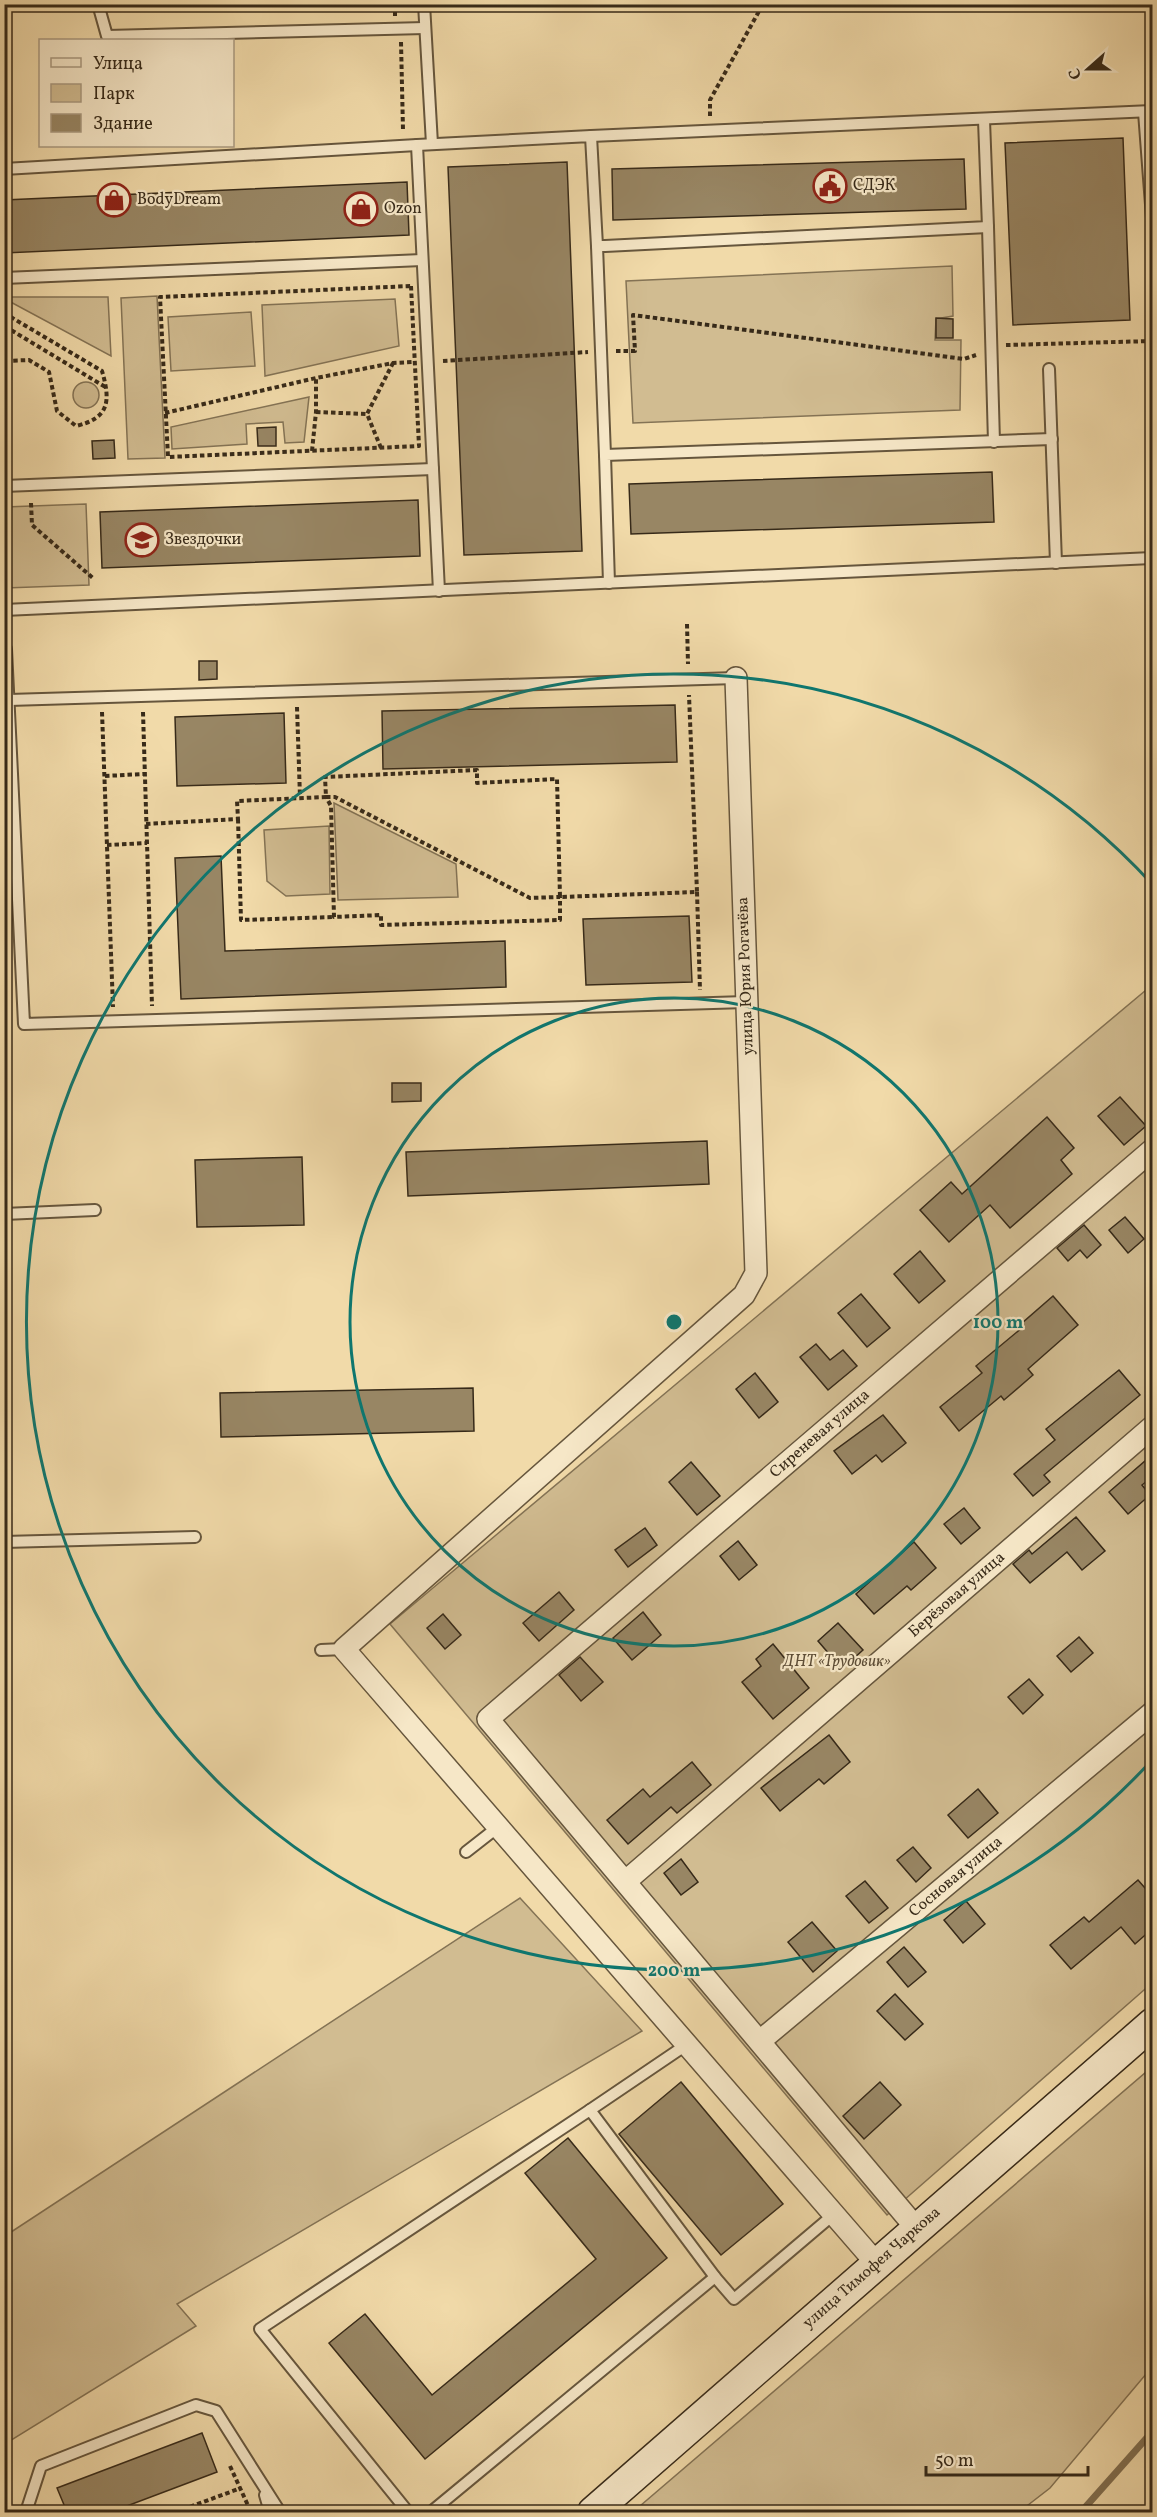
<svg xmlns="http://www.w3.org/2000/svg" width="1157" height="2517" viewBox="0 0 1157 2517" font-family="Vollkorn,serif">
	<style>
		.green { fill: #d1bc91; stroke: #847355; stroke-width: 1.5 }
		.lines { fill: none; stroke-linecap: round; stroke-linejoin: round }
		.stream { stroke: #817052; stroke-width: 7 }
		.building { fill: #988664; stroke: #372a19; stroke-width: 1.5 }
		.lane-casing { stroke: #66563d; stroke-width: 14 }
		.street-casing { stroke: #66563d; stroke-width: 24 }
		.secondary-casing { stroke: #372a19; stroke-width: 33 }
		.path { stroke: #372a19; stroke-width: 4; stroke-dasharray: 4.5 3; stroke-linecap: butt }
		.lane { stroke: #f6e7c7; stroke-width: 10 }
		.street { stroke: #f6e7c7; stroke-width: 21 }
		.secondary { stroke: #f6e7c7; stroke-width: 30 }
		.ring { fill: none; stroke: #0f766e; stroke-width: 3 }
		.labels { text-anchor: middle; dominant-baseline: central; stroke-width: 4.5; stroke-linejoin: round; paint-order: stroke }
		.poi-label { font-size: 16px; fill: #372a19; stroke: #f6e7c7; text-anchor: start }
		.street-label { font-size: 16px; fill: #372a19; stroke: #f6e7c7 }
		.park-label { font-size: 16px; font-style: italic; fill: #5e4e37; stroke: #f6e7c7 }
		.centre { fill: #0f766e; stroke: #f6e7c7; stroke-width: 3 }
		.ring-label { font-size: 18px; text-anchor: middle; font-weight: bold; fill: #0f766e; stroke: #f6e7c7; stroke-width: 4.5; stroke-linejoin: round; paint-order: stroke }
	</style>
	<rect width="100%" height="100%" fill="#f1daa9"/>
	<filter id="stains"><feTurbulence type="fractalNoise" baseFrequency=".00333" numOctaves="4"/><feColorMatrix values="0 0 0 0 .2 0 0 0 0 .09 0 0 0 0 .02 0 0 0 .5 -.17"/></filter>
	<radialGradient id="worn" r=".72"><stop offset=".6" stop-color="#630" stop-opacity="0"/><stop offset="1" stop-color="#630" stop-opacity=".3"/></radialGradient>
	<g class="green">
		<path d="M 952,266 L 953,316 L 936,319 L 935,340 L 961,340 L 960,410 L 633,423 L 626,281 Z"/>
		<path d="M 157,296 L 165,458 L 128,459 L 121,298 Z"/>
		<path d="M 5,297 L 108,297 L 111,356 L 5,299 Z"/>
		<path d="M 395,299 L 399,346 L 265,376 L 262,305 Z"/>
		<path d="M 251,312 L 255,366 L 171,371 L 168,317 Z"/>
		<circle cx="86" cy="395" r="13"/>
		<path d="M 309,397 L 304,442 L 285,443 L 283,422 L 246,424 L 247,444 L 172,449 L 171,427 Z"/>
		<path d="M 86,504 L 89,585 L 5,588 L 5,507 Z"/>
		<path d="M 334,803 L 456,864 L 458,897 L 338,900 Z"/>
		<path d="M 329,826 L 330,894 L 286,896 L 267,881 L 264,830 Z"/>
		<path d="M 1152,985 L 1152,1983 L 887,2215 L 390,1624 Z"/>
		<path d="M 520,1898 L 642,2031 L 177,2304 L 196,2326 L 5,2444 L 5,2236 Z"/>
		<path d="M 1152,2067 L 1152,2367 L 1050,2488 L 1019,2512 L 633,2512 Z"/>
	</g>
	<g class="lines">
		<path class="stream" d="M 1081,2512 L 1152,2432"/>
	</g>
	<g class="building">
		<path d="M 1123,138 L 1130,320 L 1013,325 L 1005,143 Z"/>
		<path d="M 964,159 L 966,209 L 613,220 L 612,169 Z"/>
		<path d="M 567,162 L 582,551 L 464,555 L 448,167 Z"/>
		<path d="M 407,182 L 409,235 L 4,253 L 4,200 Z"/>
		<path d="M 936,318 L 953,319 L 953,338 L 936,338 Z"/>
		<path d="M 276,427 L 276,446 L 258,446 L 257,428 Z"/>
		<path d="M 114,440 L 115,458 L 93,459 L 92,441 Z"/>
		<path d="M 992,472 L 994,522 L 631,534 L 629,484 Z"/>
		<path d="M 418,500 L 420,556 L 102,568 L 100,512 Z"/>
		<path d="M 199,661 L 217,661 L 217,679 L 199,680 Z"/>
		<path d="M 675,705 L 677,762 L 383,769 L 382,711 Z"/>
		<path d="M 284,713 L 286,783 L 177,786 L 175,717 Z"/>
		<path d="M 221,856 L 225,951 L 505,941 L 506,987 L 181,999 L 175,858 Z"/>
		<path d="M 689,916 L 692,982 L 586,985 L 583,919 Z"/>
		<path d="M 392,1083 L 421,1083 L 421,1101 L 392,1102 Z"/>
		<path d="M 1120,1097 L 1146,1126 L 1124,1145 L 1098,1116 Z"/>
		<path d="M 1047,1117 L 1074,1148 L 1061,1160 L 1072,1174 L 1010,1228 L 990,1205 L 949,1242 L 920,1210 L 951,1182 L 962,1194 Z"/>
		<path d="M 707,1141 L 709,1184 L 408,1196 L 406,1152 Z"/>
		<path d="M 302,1157 L 304,1225 L 197,1227 L 195,1160 Z"/>
		<path d="M 1125,1217 L 1144,1239 L 1128,1253 L 1109,1230 Z"/>
		<path d="M 1084,1225 L 1101,1245 L 1087,1258 L 1080,1250 L 1068,1261 L 1057,1248 Z"/>
		<path d="M 920,1251 L 945,1281 L 919,1303 L 894,1274 Z"/>
		<path d="M 861,1294 L 890,1328 L 867,1347 L 838,1313 Z"/>
		<path d="M 1053,1296 L 1078,1325 L 1028,1369 L 1033,1375 L 1004,1400 L 1001,1396 L 959,1431 L 940,1407 L 982,1373 L 976,1366 L 1023,1327 L 1021,1324 Z"/>
		<path d="M 816,1344 L 830,1360 L 843,1350 L 857,1366 L 828,1390 L 800,1357 Z"/>
		<path d="M 1119,1370 L 1140,1395 L 1044,1475 L 1050,1482 L 1033,1496 L 1014,1474 L 1055,1440 L 1046,1429 Z"/>
		<path d="M 755,1373 L 778,1402 L 759,1418 L 736,1389 Z"/>
		<path d="M 473,1388 L 474,1431 L 221,1437 L 220,1393 Z"/>
		<path d="M 883,1415 L 906,1443 L 882,1462 L 876,1455 L 852,1474 L 834,1451 Z"/>
		<path d="M 1152,1455 L 1152,1477 L 1142,1485 L 1150,1495 L 1128,1514 L 1109,1492 Z"/>
		<path d="M 691,1462 L 720,1496 L 697,1515 L 669,1482 Z"/>
		<path d="M 964,1508 L 980,1528 L 961,1544 L 944,1524 Z"/>
		<path d="M 1076,1517 L 1105,1551 L 1082,1570 L 1067,1552 L 1030,1583 L 1013,1564 L 1029,1550 L 1032,1554 Z"/>
		<path d="M 645,1528 L 657,1545 L 628,1567 L 615,1550 Z"/>
		<path d="M 738,1541 L 757,1565 L 739,1580 L 720,1556 Z"/>
		<path d="M 914,1542 L 936,1568 L 911,1590 L 907,1586 L 874,1614 L 856,1594 Z"/>
		<path d="M 559,1592 L 574,1610 L 539,1641 L 523,1623 Z"/>
		<path d="M 643,1612 L 661,1635 L 632,1660 L 613,1638 Z"/>
		<path d="M 443,1614 L 461,1635 L 445,1649 L 427,1628 Z"/>
		<path d="M 838,1623 L 863,1650 L 842,1669 L 818,1641 Z"/>
		<path d="M 1079,1637 L 1093,1653 L 1071,1672 L 1057,1656 Z"/>
		<path d="M 773,1644 L 809,1688 L 773,1719 L 742,1682 L 761,1666 L 756,1659 Z"/>
		<path d="M 580,1657 L 603,1682 L 581,1701 L 559,1675 Z"/>
		<path d="M 1029,1679 L 1043,1695 L 1023,1714 L 1008,1697 Z"/>
		<path d="M 829,1735 L 850,1762 L 824,1784 L 819,1779 L 780,1811 L 761,1788 Z"/>
		<path d="M 692,1762 L 711,1785 L 677,1813 L 671,1807 L 628,1844 L 607,1820 L 643,1789 L 650,1797 Z"/>
		<path d="M 978,1789 L 998,1813 L 968,1838 L 948,1815 Z"/>
		<path d="M 913,1847 L 931,1868 L 916,1882 L 897,1860 Z"/>
		<path d="M 681,1859 L 698,1882 L 681,1895 L 664,1873 Z"/>
		<path d="M 1138,1880 L 1152,1896 L 1152,1929 L 1135,1944 L 1121,1927 L 1071,1969 L 1050,1945 L 1084,1917 L 1089,1922 Z"/>
		<path d="M 865,1881 L 888,1908 L 869,1923 L 846,1896 Z"/>
		<path d="M 966,1901 L 985,1924 L 963,1943 L 944,1920 Z"/>
		<path d="M 812,1922 L 837,1951 L 813,1972 L 788,1942 Z"/>
		<path d="M 904,1947 L 926,1972 L 908,1987 L 887,1962 Z"/>
		<path d="M 895,1994 L 923,2024 L 905,2040 L 877,2011 Z"/>
		<path d="M 681,2082 L 783,2204 L 721,2255 L 619,2134 Z"/>
		<path d="M 880,2082 L 901,2105 L 864,2139 L 843,2116 Z"/>
		<path d="M 568,2138 L 667,2258 L 425,2459 L 329,2343 L 365,2314 L 432,2395 L 596,2259 L 525,2173 Z"/>
		<path d="M 202,2433 L 217,2472 L 111,2512 L 67,2512 L 57,2488 Z"/>
	</g>
	<g class="lines">
		<defs>
			<g id="lane">
				<path d="M 98,4 L 107,36 L 425,28"/>
				<path d="M 424,4 L 432,144"/>
				<path d="M 1144,112 L 1152,218"/>
				<path d="M 591,136 L 1152,111"/>
				<path d="M 4,169 L 417,145"/>
				<path d="M 988,227 L 994,442"/>
				<path d="M 597,246 L 605,455"/>
				<path d="M 4,278 L 422,260"/>
				<path d="M 1049,369 L 1056,563"/>
				<path d="M 4,486 L 433,469"/>
				<path d="M 609,583 L 605,455 L 1052,439"/>
				<path d="M 439,591 L 417,145 L 591,136 L 597,246 L 605,246 L 988,227 L 984,120"/>
				<path d="M 4,610 L 1152,558"/>
				<path d="M 6,649 L 24,1024 L 746,1002"/>
				<path d="M 9,700 L 736,678"/>
				<path d="M 4,1214 L 95,1210"/>
				<path d="M 4,1542 L 195,1537"/>
				<path d="M 321,1650 L 344,1649"/>
				<path d="M 466,1852 L 498,1827"/>
				<path d="M 590,2110 L 686,2045"/>
				<path d="M 265,2495 L 270,2512"/>
				<path d="M 26,2512 L 41,2466 L 196,2405 L 216,2411 L 280,2512"/>
				<path d="M 408,2512 L 260,2329 L 590,2110 L 715,2277 L 734,2299 L 833,2215"/>
				<path d="M 431,2512 L 715,2277"/>
			</g>
			<g id="street">
				<path d="M 736,678 L 756,1273 L 744,1295 L 344,1649 L 877,2264"/>
				<path d="M 626,1881 L 1152,1427"/>
				<path d="M 760,2041 L 1152,1713"/>
				<path d="M 917,2229 L 488,1719 L 1152,1150"/>
			</g>
			<path id="secondary" d="M 593,2512 L 1152,2024"/>
		</defs>
		<use href="#lane" class="lane-casing"/>
		<use href="#street" class="street-casing"/>
		<use href="#secondary" class="secondary-casing"/>
		<g class="path">
			<path d="M 395,16 L 395,6"/>
			<path d="M 401,42 L 403,130"/>
			<path d="M 710,116 L 710,100 L 763,4"/>
			<path d="M 411,286 L 419,446 L 168,457 L 160,297 Z"/>
			<path d="M 4,313 L 102,371 C 111,402 109,418 76,426 L 57,411 L 49,372 L 29,360 L 4,361"/>
			<path d="M 4,331 L 11,330 L 107,388"/>
			<path d="M 1006,345 L 1152,341"/>
			<path d="M 616,351 L 635,351 L 633,315 L 964,359 L 976,355"/>
			<path d="M 443,361 L 588,352"/>
			<path d="M 316,412 L 367,414"/>
			<path d="M 165,413 L 316,378 L 393,363 L 414,362"/>
			<path d="M 381,448 L 367,414 L 393,363"/>
			<path d="M 312,451 L 316,412 L 316,378"/>
			<path d="M 31,503 L 32,525 L 94,579"/>
			<path d="M 687,624 L 688,664"/>
			<path d="M 297,707 L 300,797"/>
			<path d="M 102,712 L 113,1007"/>
			<path d="M 143,712 L 152,1006"/>
			<path d="M 105,776 L 144,774"/>
			<path d="M 326,797 L 335,797 L 530,898 L 560,897 L 560,920 L 381,925 L 381,915 L 334,917 L 331,806 Z"/>
			<path d="M 238,819 L 241,920 L 334,917"/>
			<path d="M 146,824 L 238,819 L 237,801 L 326,797 L 325,777 L 477,770 L 477,783 L 557,779 L 560,897 L 697,892 L 689,695"/>
			<path d="M 107,845 L 147,843"/>
			<path d="M 697,892 L 700,990"/>
			<path d="M 230,2466 L 251,2512"/>
			<path d="M 176,2512 L 241,2488"/>
		</g>
		<use href="#lane" class="lane"/>
		<use href="#street" class="street"/>
		<use href="#secondary" class="secondary"/>
	</g>
	<g class="ring">
		<circle cx="674" cy="1322" r="324"/>
		<path d="M1152 1760A648 648 0 1 1 1152 884"/>
	</g>
	<defs>
		<symbol id="civic-ring" viewBox="-11 -11 22 22"><circle r="9.5" fill="#f6e7c7" stroke="#8f2418" stroke-width="1.5"/><path d="M-.6-6.5H3V-4.5H.6V-3L4-1V1h2V6H-6V1h2V-1L-.6-3ZM-1.2 2.5V6h2.4V2.5Z" fill="#8f2418"/></symbol>
		<symbol id="shop-ring" viewBox="-11 -11 22 22"><circle r="9.5" fill="#f6e7c7" stroke="#8f2418" stroke-width="1.5"/><path d="M-5-2.5h2.3a2.7 3.5 0 0 1 5.4 0H5L5.5 6h-11ZM-1.5-2.5h3a1.5 2.3 0 0 0-3 0Z" fill="#8f2418"/></symbol>
		<symbol id="school-ring" viewBox="-11 -11 22 22"><circle r="9.5" fill="#f6e7c7" stroke="#8f2418" stroke-width="1.5"/><path d="M0-5L7-2L0 1L-7-2ZM-4 1L0 2.5L4 1V4Q0 6-4 4Z" fill="#8f2418"/></symbol>
	</defs>
	<g fill-rule="evenodd">
		<use href="#civic-ring" x="811" y="167" width="38" height="38"/>
		<use href="#shop-ring" x="95" y="181" width="38" height="38"/>
		<use href="#shop-ring" x="342" y="190" width="38" height="38"/>
		<use href="#school-ring" x="123" y="521" width="38" height="38"/>
	</g>
	<g class="labels">
		<g class="poi-label">
			<text x="853" y="186">СДЭК</text>
			<text x="137" y="200">BodyDream</text>
			<text x="384" y="209">Ozon</text>
			<text x="165" y="540">Звездочки</text>
		</g>
		<g class="street-label">
			<text transform="translate(746 976) rotate(-92)">улица Юрия Рогачёва</text>
			<text transform="translate(820 1434) rotate(-41)">Сиреневая улица</text>
			<text transform="translate(957 1595) rotate(-41)">Берёзовая улица</text>
			<text transform="translate(956 1877) rotate(-40)">Сосновая улица</text>
			<text transform="translate(872 2268) rotate(-41)">улица Тимофея Чаркова</text>
		</g>
		<g class="park-label">
			<text x="837" y="1662">ДНТ «Трудовик»</text>
		</g>
	</g>
	<circle cx="674" cy="1322" r="9" class="centre"/>
	<g class="ring-label">
		<text x="998" y="1328">100 m</text>
		<text x="674" y="1976">200 m</text>
	</g>
	<rect width="1157" height="2517" fill="none" stroke="#f1daa9" stroke-width="24"/>
	<rect x="6" y="6" width="1145" height="2505" fill="none" stroke="#372a19" stroke-width="3"/>
	<rect x="12" y="12" width="1133" height="2493" fill="none" stroke="#372a19" stroke-width="1.5"/>
	<rect x="39" y="39" width="195" height="108" fill="#f6e7c7" stroke="#aa9b81" stroke-width="1.5"/>
	<rect x="51" y="58" width="30" height="9" fill="#f6e7c7" stroke="#aa9b81" stroke-width="1.5"/>
	<text x="93" y="69" font-size="18" fill="#372a19">Улица</text>
	<rect x="51" y="84" width="30" height="18" fill="#d1bc91" stroke="#aa9b81" stroke-width="1.5"/>
	<text x="93" y="99" font-size="18" fill="#372a19">Парк</text>
	<rect x="51" y="114" width="30" height="18" fill="#988664" stroke="#aa9b81" stroke-width="1.5"/>
	<text x="93" y="129" font-size="18" fill="#372a19">Здание</text>
	<g transform="translate(1088 69) rotate(249)" stroke="#f6e7c7" stroke-width="4.5" paint-order="stroke">
	<path d="M0-4.5L10 22L0 15L-10 22Z" fill="#372a19"/>
	<text y="-9" font-size="16" font-weight="bold" text-anchor="middle" fill="#372a19">С</text>
	</g>
	<path d="M926 2466v9h162v-9" fill="none" stroke="#372a19" stroke-width="3"/>
	<text x="935" y="2466" font-size="18" fill="#372a19" stroke="#f6e7c7" stroke-width="4.5" paint-order="stroke">50 m</text>
	<rect width="100%" height="100%" filter="url(#stains)"/>
	<rect width="100%" height="100%" fill="url(#worn)"/>
</svg>
